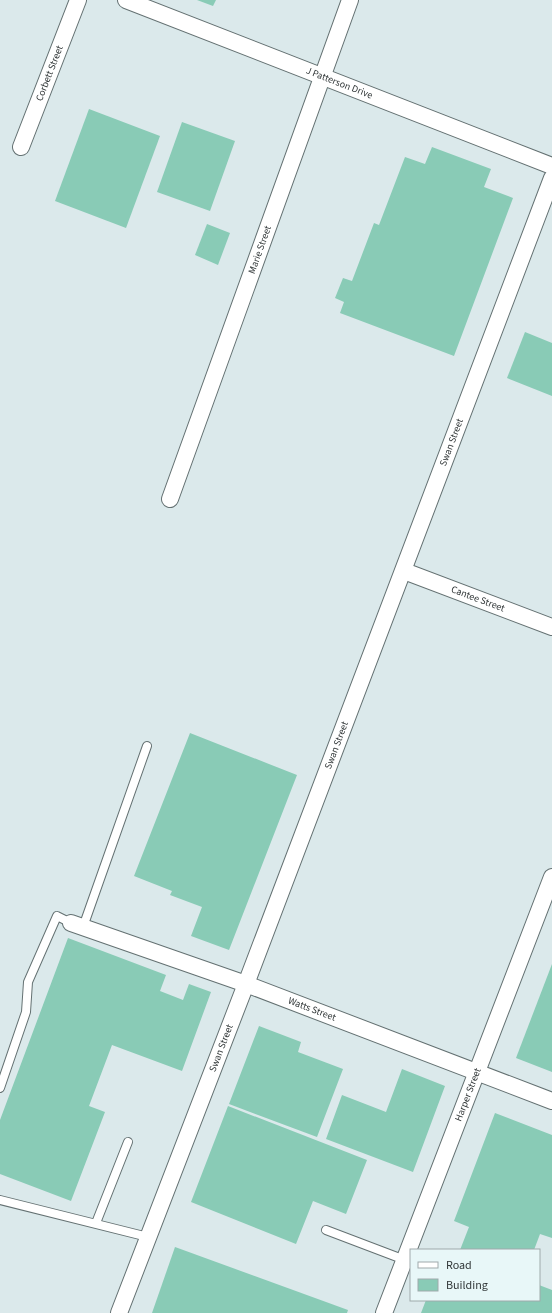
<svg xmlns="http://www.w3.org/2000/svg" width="552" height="1313" viewBox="0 0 552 1313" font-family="'Source Sans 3',sans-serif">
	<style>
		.building { fill: #89cbb6 }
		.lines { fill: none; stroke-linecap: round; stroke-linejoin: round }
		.lane-casing { stroke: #647172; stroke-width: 10 }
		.street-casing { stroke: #647172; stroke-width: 18 }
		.lane { stroke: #fff; stroke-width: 8 }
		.street { stroke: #fff; stroke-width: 16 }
		.labels { text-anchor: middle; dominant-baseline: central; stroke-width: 4; stroke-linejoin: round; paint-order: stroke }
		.street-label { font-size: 10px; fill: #313738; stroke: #e8f7f8 }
	</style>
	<rect width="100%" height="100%" fill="#dbe9eb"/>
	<g class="building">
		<path d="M 197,0 L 216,0 L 213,6 Z"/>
		<path d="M 89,109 L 160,136 L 126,228 L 55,201 Z"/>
		<path d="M 182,122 L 235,141 L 210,211 L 157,192 Z"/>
		<path d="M 432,147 L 491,169 L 484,187 L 513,198 L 454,356 L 340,313 L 344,302 L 335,298 L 343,278 L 352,281 L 374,223 L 379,225 L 405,157 L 425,164 Z"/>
		<path d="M 207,224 L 230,233 L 218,265 L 195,255 Z"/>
		<path d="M 525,332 L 552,343 L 552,396 L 507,378 Z"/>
		<path d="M 190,733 L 297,775 L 229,950 L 191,936 L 202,907 L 170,895 L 172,891 L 134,876 Z"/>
		<path d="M 68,938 L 166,975 L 160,991 L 183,1000 L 189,984 L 211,992 L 182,1071 L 112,1045 L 89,1106 L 105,1112 L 71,1201 L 0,1174 L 0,1120 Z"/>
		<path d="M 552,964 L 552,1072 L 516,1058 Z"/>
		<path d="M 259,1026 L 301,1042 L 298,1052 L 343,1069 L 317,1137 L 229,1104 Z"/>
		<path d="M 402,1069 L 445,1086 L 413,1172 L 326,1139 L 342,1095 L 386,1112 Z"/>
		<path d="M 228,1106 L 367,1160 L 346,1214 L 313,1201 L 296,1244 L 191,1202 Z"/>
		<path d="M 495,1113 L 552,1135 L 552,1238 L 540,1234 L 534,1250 L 460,1250 L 469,1227 L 454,1221 Z"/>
		<path d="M 175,1247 L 348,1310 L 347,1313 L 152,1313 Z"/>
		<path d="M 539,1285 L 552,1290 L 552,1313 L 421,1313 L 426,1300 L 539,1300 Z"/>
	</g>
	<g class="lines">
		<defs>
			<g id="lane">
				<path d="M 83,927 L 147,746"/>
				<path d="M 0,1088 L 26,1012 L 28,982 L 57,916 L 71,923"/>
				<path d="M 0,1200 L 148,1237"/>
				<path d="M 96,1223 L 128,1142"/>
				<path d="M 326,1230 L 405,1260"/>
			</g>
			<g id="street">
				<path id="s1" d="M 126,0 L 552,166"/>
				<path id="s2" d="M 21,147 L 78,0"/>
				<path id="s3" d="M 170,499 L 350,0"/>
				<path id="s4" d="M 404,571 L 552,627"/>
				<path id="s5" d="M 71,923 L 246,984 L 552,1101"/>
				<path id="s6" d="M 119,1313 L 246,984 L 552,178"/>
				<path id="s7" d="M 384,1313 L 552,877"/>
			</g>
		</defs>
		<use href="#lane" class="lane-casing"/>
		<use href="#street" class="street-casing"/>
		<use href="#lane" class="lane"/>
		<use href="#street" class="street"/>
	</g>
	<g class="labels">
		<g class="street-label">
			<text stroke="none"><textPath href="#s2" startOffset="79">Corbett Street</textPath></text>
			<text stroke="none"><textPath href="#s1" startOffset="229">J Patterson Drive</textPath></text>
			<text stroke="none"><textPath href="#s3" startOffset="265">Marie Street</textPath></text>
			<text stroke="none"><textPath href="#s6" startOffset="932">Swan Street</textPath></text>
			<text stroke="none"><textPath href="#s4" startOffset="79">Cantee Street</textPath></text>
			<text stroke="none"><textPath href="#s6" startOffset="608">Swan Street</textPath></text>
			<text stroke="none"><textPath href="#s5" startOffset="256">Watts Street</textPath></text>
			<text stroke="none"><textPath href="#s6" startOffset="284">Swan Street</textPath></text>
			<text stroke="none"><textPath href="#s7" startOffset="234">Harper Street</textPath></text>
		</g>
	</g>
	<rect x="410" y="1249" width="130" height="52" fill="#e8f7f8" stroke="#9faaab"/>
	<rect x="418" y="1262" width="20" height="6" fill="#ffffff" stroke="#9faaab"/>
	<text x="446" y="1269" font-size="12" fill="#313738">Road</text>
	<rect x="418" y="1279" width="20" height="12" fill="#89cbb6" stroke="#9faaab"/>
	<text x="446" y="1289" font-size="12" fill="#313738">Building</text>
</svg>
